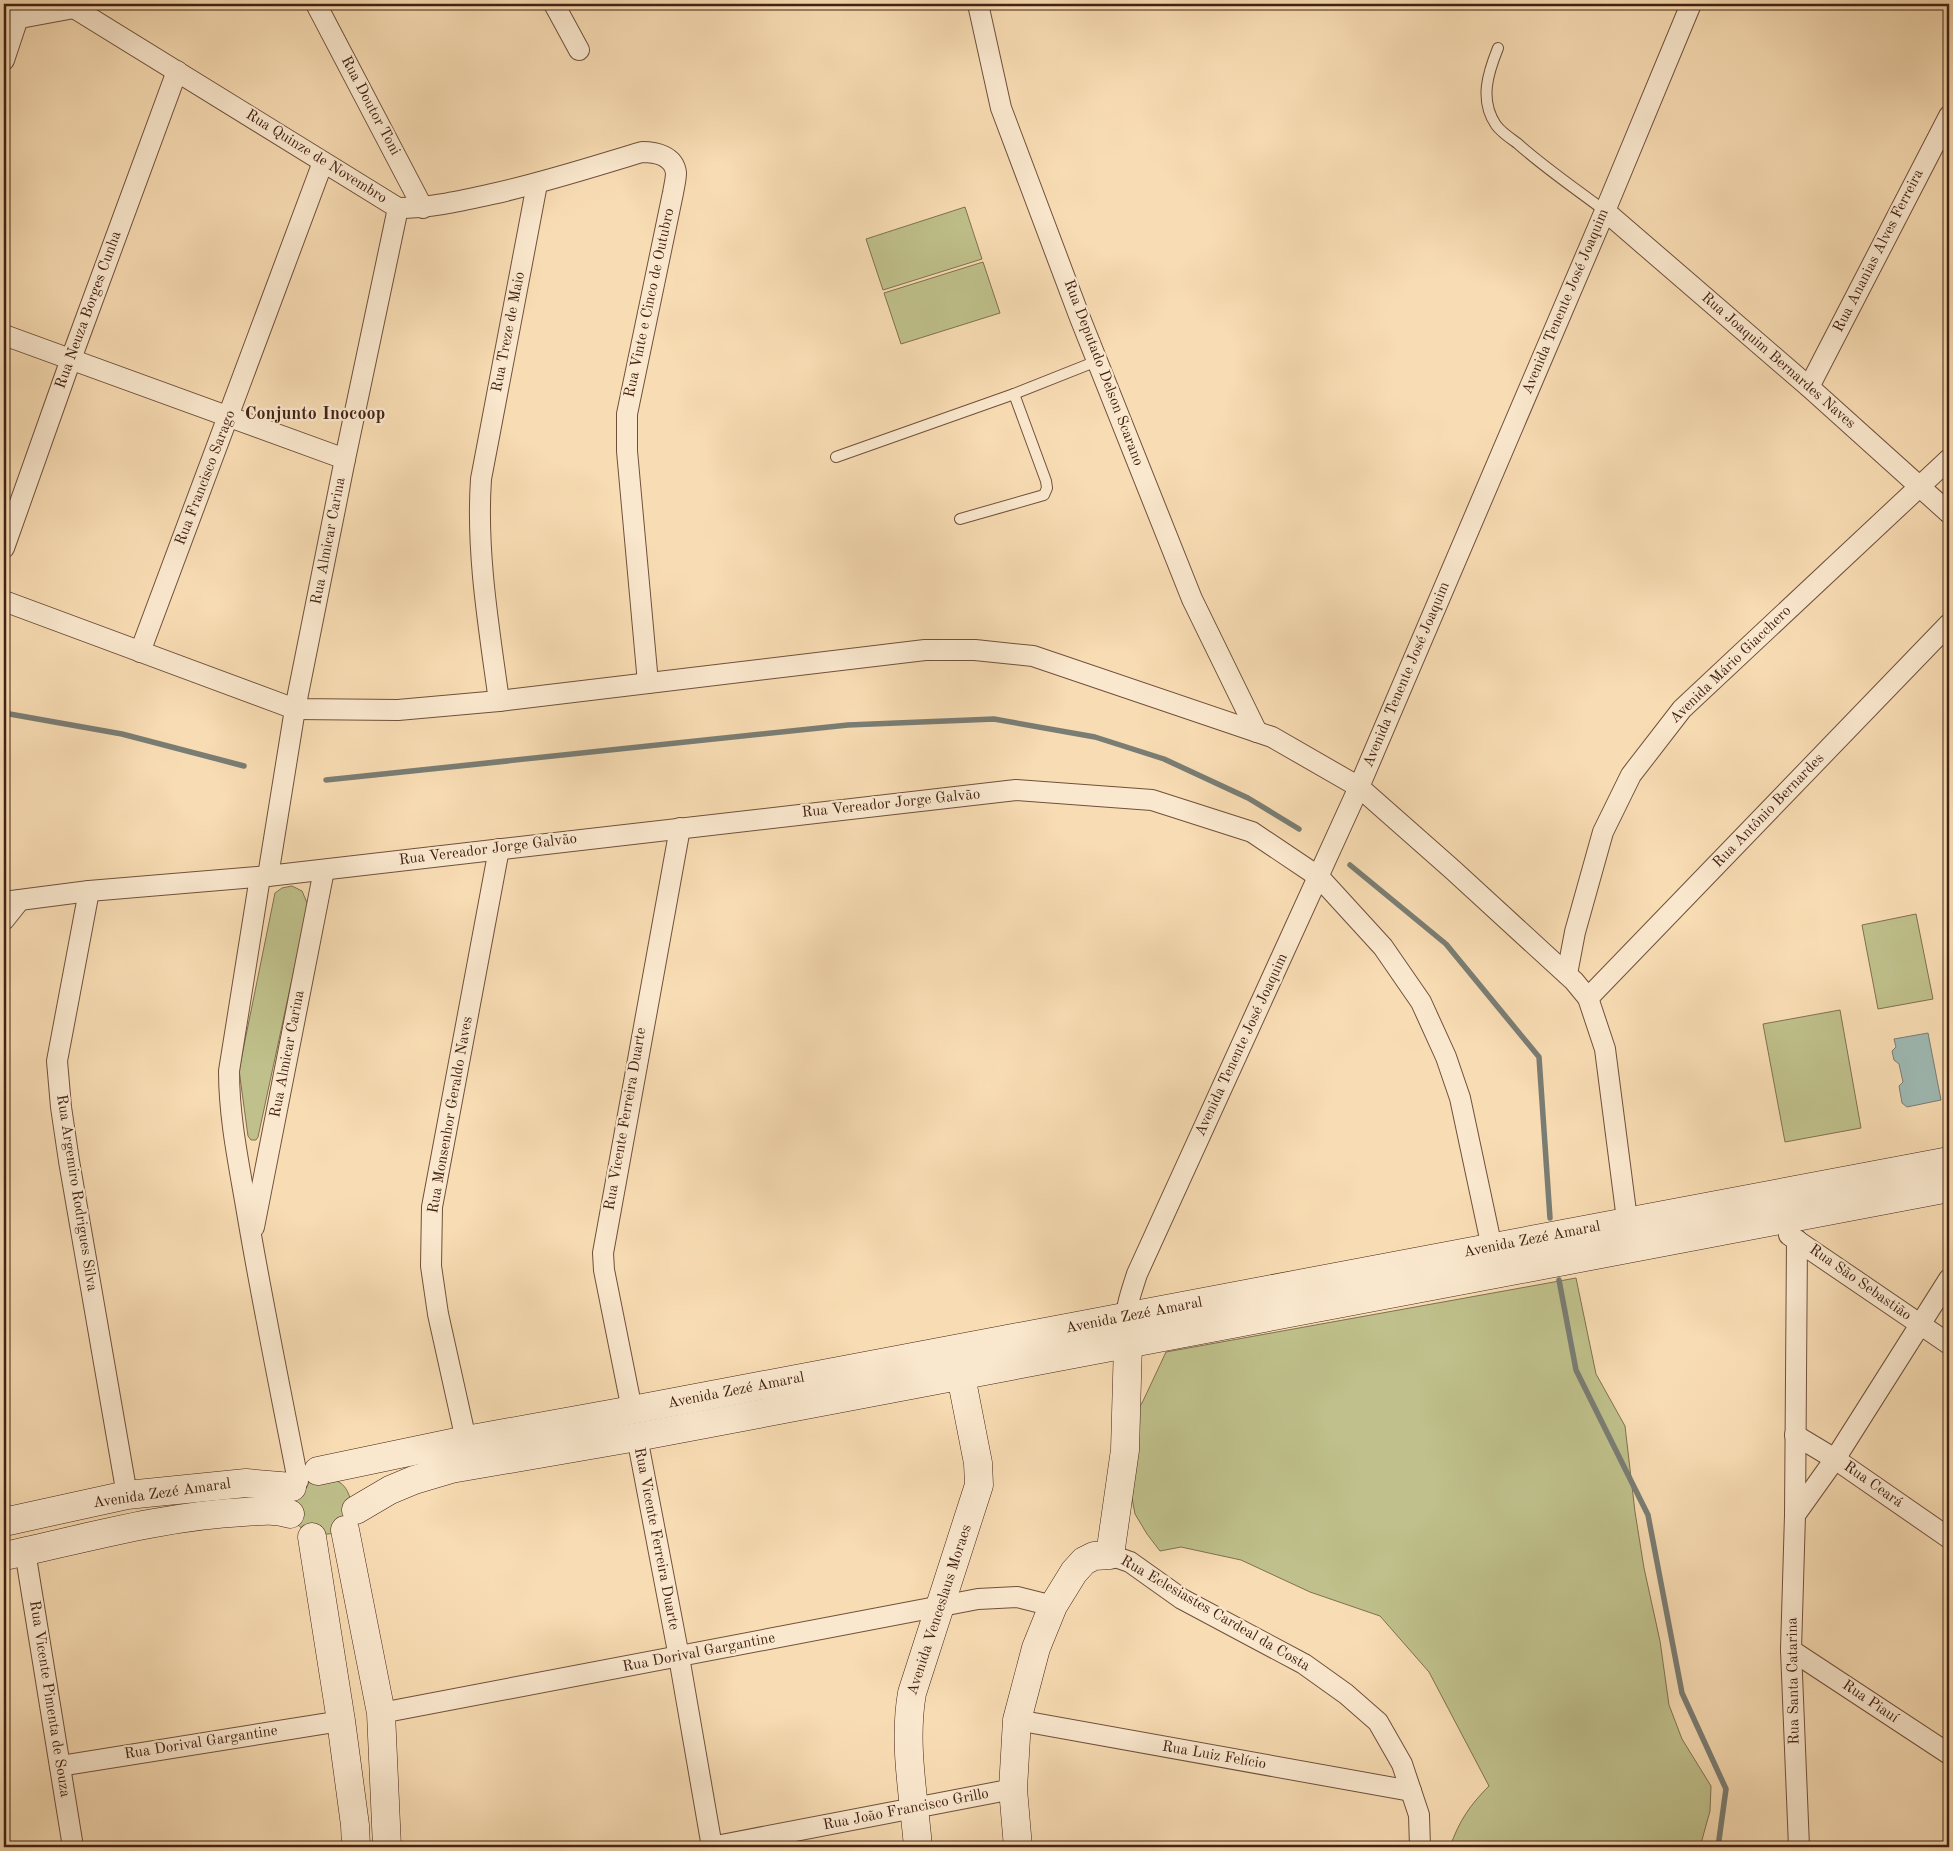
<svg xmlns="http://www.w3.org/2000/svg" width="1953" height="1851" viewBox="0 0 1953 1851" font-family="'Old Standard TT',serif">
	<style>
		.green { fill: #bfc08b; stroke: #80704f }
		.water { fill: #9fbab4; stroke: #7a7d74 }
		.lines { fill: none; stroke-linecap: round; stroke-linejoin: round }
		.stream { stroke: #7a7d74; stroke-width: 5.5 }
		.lane-casing { stroke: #70503b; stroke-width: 12 }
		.street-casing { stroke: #70503b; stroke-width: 22 }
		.secondary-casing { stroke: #422113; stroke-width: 29 }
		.lane { stroke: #fae8ce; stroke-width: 10 }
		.street { stroke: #fae8ce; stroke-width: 20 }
		.secondary { stroke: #fae8ce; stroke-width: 28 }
		.labels { text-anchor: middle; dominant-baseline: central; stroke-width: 4.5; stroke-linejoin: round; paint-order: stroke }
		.street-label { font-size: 15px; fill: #422113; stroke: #fae8ce }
		.quarter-label { font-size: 18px; font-weight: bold; fill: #422113; stroke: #fae8ce }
	</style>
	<rect width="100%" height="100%" fill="#f8dcb3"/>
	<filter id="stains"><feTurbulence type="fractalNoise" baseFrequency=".004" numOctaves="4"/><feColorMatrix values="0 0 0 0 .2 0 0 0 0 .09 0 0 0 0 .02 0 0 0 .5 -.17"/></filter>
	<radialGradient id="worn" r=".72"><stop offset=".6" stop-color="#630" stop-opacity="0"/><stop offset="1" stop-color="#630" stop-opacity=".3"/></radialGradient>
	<g class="green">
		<path d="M 965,207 L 982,259 L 883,290 L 866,239 Z"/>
		<path d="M 983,262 L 1000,313 L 901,344 L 884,293 Z"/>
		<path d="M 292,886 L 302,891 L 308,905 L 258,1137 L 256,1140 L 251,1140 L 248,1136 L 239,1070 L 275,893 L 282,888 Z"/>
		<path d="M 1916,914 L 1933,999 L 1878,1009 L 1862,925 Z"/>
		<path d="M 1840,1010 L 1861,1128 L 1785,1142 L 1763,1024 Z"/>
		<path d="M 1576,1278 L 1596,1374 L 1625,1426 L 1635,1512 L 1644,1568 L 1660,1641 L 1669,1705 L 1682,1739 L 1711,1786 L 1710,1811 L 1700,1847 L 1450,1847 C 1459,1821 1470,1805 1489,1786 L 1429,1672 L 1380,1616 L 1310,1592 L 1241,1560 L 1181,1547 L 1160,1551 L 1147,1534 L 1135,1514 L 1128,1477 L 1130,1424 L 1143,1401 L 1166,1352 Z"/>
		<path d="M 314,1476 C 338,1479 347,1481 352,1506 L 334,1533 C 322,1536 301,1534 295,1520 C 293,1514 293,1506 292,1499 L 304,1481 Z"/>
	</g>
	<path class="water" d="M 1928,1033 L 1941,1100 L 1907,1107 L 1902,1103 L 1899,1086 L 1903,1082 L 1899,1064 L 1894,1060 L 1892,1051 L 1896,1047 L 1894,1039 Z"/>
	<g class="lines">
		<g class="stream">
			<path d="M 4,713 L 122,734 L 244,766"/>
			<path d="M 326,780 L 848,725 L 994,719 L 1095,737 L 1164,759 L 1248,798 L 1299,829"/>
			<path d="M 1350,865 L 1446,944 L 1539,1057 L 1550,1218"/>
			<path d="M 1559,1280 L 1576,1370 L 1648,1515 L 1682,1693 L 1726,1789 L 1718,1847"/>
		</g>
		<defs>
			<g id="lane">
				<path d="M 1498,48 C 1488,73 1479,100 1496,125 C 1501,132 1510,138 1517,143 C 1545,168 1576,189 1605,211"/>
				<path d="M 836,457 L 1014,394 L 1097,361"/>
				<path d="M 960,519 L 1044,495 L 1047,488 L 1046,481 L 1014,394"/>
			</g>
			<g id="street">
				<path d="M 316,4 L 423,208"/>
				<path d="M 554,4 L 579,50"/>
				<path d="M 978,4 L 1001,108 L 1080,318 L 1192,599 L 1257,732"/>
				<path d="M 74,8 L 398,208 C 430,208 460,201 492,194 C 543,183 592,167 642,152 C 656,152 674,156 676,173 C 676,179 674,187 673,193 L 627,414 L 627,451 L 648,683"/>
				<path d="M 4,21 L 74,8 L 77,4"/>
				<path d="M 4,60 L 18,18"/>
				<path d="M 1605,211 L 1809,387 L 1949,513"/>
				<path d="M 4,335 L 345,459"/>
				<path d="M 1809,387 L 1949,116"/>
				<path d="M 4,548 L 71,359 L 177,71"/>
				<path d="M 4,601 L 295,709 L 398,710 L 499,701 L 925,650 L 975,650 L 1033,656 L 1272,737 L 1359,787 L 1453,870 L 1574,981 L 1588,998 L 1605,1049 L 1629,1235"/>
				<path d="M 140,652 L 323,162"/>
				<path d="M 499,701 C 489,628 476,553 481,479 L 537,184"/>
				<path d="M 268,876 L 295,709 L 345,459 L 398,208"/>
				<path d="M 260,877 L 229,1071 C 229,1121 240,1169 248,1218 C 263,1306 281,1393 298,1481"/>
				<path d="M 89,891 L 57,1061 L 61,1107 L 69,1161 L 127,1495"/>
				<path d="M 4,902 L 89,891 L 268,876 L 1016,790 L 1152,800 L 1252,832 L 1319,877 L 1383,947 L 1421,1002 L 1446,1057 L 1460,1098 L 1492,1248 L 1494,1261"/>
				<path d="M 4,920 L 20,900"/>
				<path d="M 1567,974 L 1575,932 L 1603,832 L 1631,775 L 1682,709 L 1949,459"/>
				<path d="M 1588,998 L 1949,624"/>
				<path d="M 254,1227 L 324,870"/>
				<path d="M 1789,1235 L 1949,1344"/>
				<path d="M 1797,1240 L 1795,1515 L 1791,1650 L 1799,1847"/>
				<path d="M 1127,1329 C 1124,1310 1131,1293 1137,1274 L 1359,787 L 1605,211 L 1691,4"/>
				<path d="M 632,1410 L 604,1270 L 603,1253 L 680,828"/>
				<path d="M 1795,1435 L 1835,1459 L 1949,1538"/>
				<path d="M 637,1437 L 679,1657 L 712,1847"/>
				<path d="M 466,1440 L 438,1314 L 431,1266 L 432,1207 L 499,849"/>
				<path d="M 1795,1515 L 1835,1459 L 1949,1279"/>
				<path d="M 25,1551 L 73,1847"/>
				<path d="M 1110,1555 L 1130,1562 L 1182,1599 L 1304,1664 L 1346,1694 L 1378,1722 L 1402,1764 L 1419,1815 L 1420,1847"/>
				<path d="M 1791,1650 L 1949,1754"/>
				<path d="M 381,1713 L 978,1599 L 1017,1597 L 1053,1606"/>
				<path d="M 1017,1720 L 1411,1791"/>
				<path d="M 60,1766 L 341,1721"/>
				<path d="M 711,1847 L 1013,1789"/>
			</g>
			<g id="secondary">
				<path d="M 318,1471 L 466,1440 L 632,1410 L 1949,1161"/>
				<path d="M 356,1510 L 390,1490 L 414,1480 L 451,1469 L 637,1437 L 1949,1188"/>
				<path d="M 4,1522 L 127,1495 L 246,1483 L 292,1487"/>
				<path d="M 345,1530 L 381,1713 L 387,1847"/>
				<path d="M 312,1537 L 341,1721 L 355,1825 L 356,1847"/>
				<path d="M 4,1556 C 83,1539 163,1516 244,1512 C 260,1511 274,1509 290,1514"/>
				<path d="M 918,1847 C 914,1797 903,1744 912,1693 L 979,1485 L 978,1463 L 961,1376 L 960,1369 L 963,1357"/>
				<path d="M 1018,1847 L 1013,1789 L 1017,1720 L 1036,1648 L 1053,1606 L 1074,1572 L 1084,1561 L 1094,1556 L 1110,1555 L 1125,1450 L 1128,1343"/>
			</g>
		</defs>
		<use href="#lane" class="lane-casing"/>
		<use href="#street" class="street-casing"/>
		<use href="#secondary" class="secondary-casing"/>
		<use href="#lane" class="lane"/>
		<use href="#street" class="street"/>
		<use href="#secondary" class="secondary"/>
	</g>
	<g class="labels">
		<g class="street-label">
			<text transform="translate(370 106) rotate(62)">Rua Doutor Toni</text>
			<text transform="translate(316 157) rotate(32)">Rua Quinze de Novembro</text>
			<text transform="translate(1879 251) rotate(-63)">Rua Ananias Alves Ferreira</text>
			<text transform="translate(1566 302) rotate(-67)">Avenida Tenente José Joaquim</text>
			<text transform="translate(650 303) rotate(-78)">Rua Vinte e Cinco de Outubro</text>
			<text transform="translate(89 310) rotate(-70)">Rua Neuza Borges Cunha</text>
			<text transform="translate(509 332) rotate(-79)">Rua Treze de Maio</text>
			<text transform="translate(1778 361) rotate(41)">Rua Joaquim Bernardes Naves</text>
			<text transform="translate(1103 373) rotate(69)">Rua Deputado Delson Scarano</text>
			<text transform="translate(206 478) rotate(-69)">Rua Francisco Sarago</text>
			<text transform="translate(329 541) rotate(-79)">Rua Almicar Carina</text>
			<text transform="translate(1731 665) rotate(-44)">Avenida Mário Giacchero</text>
			<text transform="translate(1407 675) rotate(-67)">Avenida Tenente José Joaquim</text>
			<text transform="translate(891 804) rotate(-6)">Rua Vereador Jorge Galvão</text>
			<text transform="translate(1769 811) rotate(-46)">Rua Antônio Bernardes</text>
			<text transform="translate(488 850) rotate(-7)">Rua Vereador Jorge Galvão</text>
			<text transform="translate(1242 1045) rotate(-65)">Avenida Tenente José Joaquim</text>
			<text transform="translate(288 1054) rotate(-79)">Rua Almicar Carina</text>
			<text transform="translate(451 1115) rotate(-80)">Rua Monsenhor Geraldo Naves</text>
			<text transform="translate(626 1119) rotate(-80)">Rua Vicente Ferreira Duarte</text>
			<text transform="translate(76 1193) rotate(81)">Rua Argemiro Rodrigues Silva</text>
			<text transform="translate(1532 1240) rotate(-11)">Avenida Zezé Amaral</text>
			<text transform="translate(1860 1283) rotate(35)">Rua São Sebastião</text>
			<text transform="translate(1134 1316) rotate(-11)">Avenida Zezé Amaral</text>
			<text transform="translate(736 1391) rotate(-11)">Avenida Zezé Amaral</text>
			<text transform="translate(1873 1485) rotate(35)">Rua Ceará</text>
			<text transform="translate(162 1494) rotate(-8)">Avenida Zezé Amaral</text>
			<text transform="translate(656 1539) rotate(79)">Rua Vicente Ferreira Duarte</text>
			<text transform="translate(940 1610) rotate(-72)">Avenida Venceslaus Moraes</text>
			<text transform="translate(1215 1614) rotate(30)">Rua Eclesiastes Cardeal da Costa</text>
			<text transform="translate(699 1653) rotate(-11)">Rua Dorival Gargantine</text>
			<text transform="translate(1794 1681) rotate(-91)">Rua Santa Catarina</text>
			<text transform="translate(49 1699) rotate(81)">Rua Vicente Pimenta de Souza</text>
			<text transform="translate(1870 1702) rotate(34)">Rua Piauí</text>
			<text transform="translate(201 1743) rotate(-9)">Rua Dorival Gargantine</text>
			<text transform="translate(1214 1756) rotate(10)">Rua Luiz Felício</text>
			<text transform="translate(906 1810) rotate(-11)">Rua João Francisco Grillo</text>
		</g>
		<g class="quarter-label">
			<text x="315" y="414">Conjunto Inocoop</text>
		</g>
	</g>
	<rect width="1953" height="1851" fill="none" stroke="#f8dcb3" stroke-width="20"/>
	<rect x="5" y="5" width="1943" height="1841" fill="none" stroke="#422113" stroke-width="2.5"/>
	<rect x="10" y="10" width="1933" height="1831" fill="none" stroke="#422113"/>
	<rect width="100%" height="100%" filter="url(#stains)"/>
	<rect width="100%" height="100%" fill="url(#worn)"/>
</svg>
